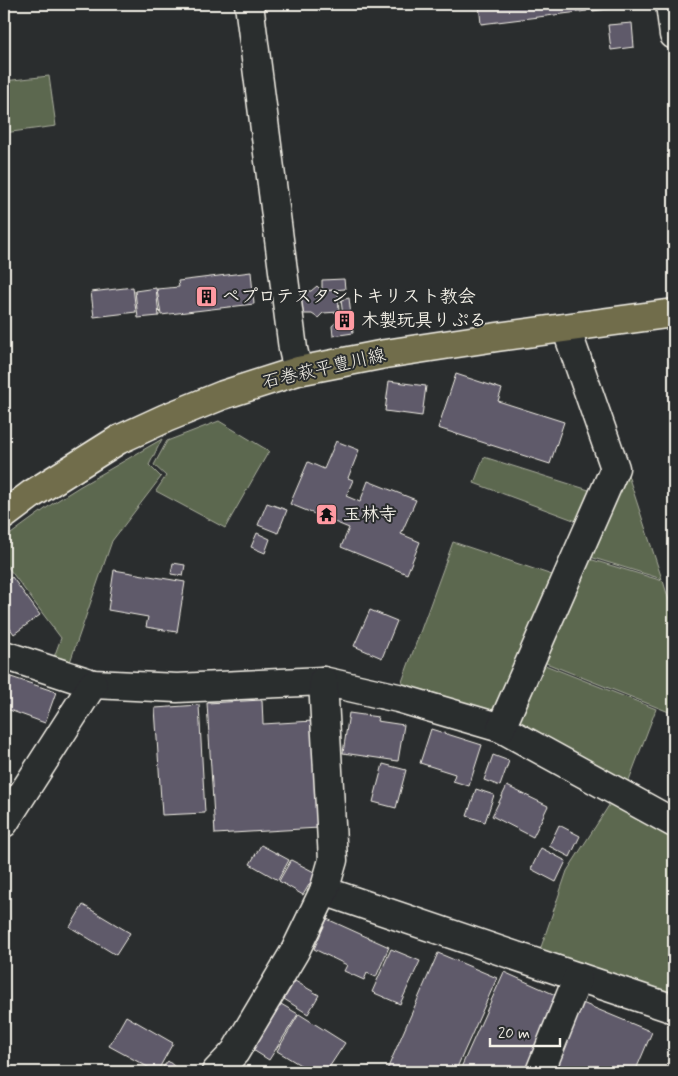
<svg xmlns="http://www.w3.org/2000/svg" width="678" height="1076" viewBox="0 0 678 1076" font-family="Mynerve,'Klee One',sans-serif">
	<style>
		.green { fill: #5c674f; stroke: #a8ac9c }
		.building { fill: #5f5a6b; stroke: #f4f1e8 }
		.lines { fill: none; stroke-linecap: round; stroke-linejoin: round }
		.minor-casing { stroke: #f4f1e8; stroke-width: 31 }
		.major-casing { stroke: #f4f1e8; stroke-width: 31 }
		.minor { stroke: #2a2d2e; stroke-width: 28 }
		.major { stroke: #716d4b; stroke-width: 28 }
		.labels { text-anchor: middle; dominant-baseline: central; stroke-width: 4; stroke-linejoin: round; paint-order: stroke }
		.poi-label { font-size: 18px; font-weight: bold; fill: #f4f1e8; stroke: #2a2d2e; text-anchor: start }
		.street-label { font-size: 18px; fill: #f4f1e8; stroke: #2a2d2e }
	</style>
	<rect width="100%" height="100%" fill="#2a2d2e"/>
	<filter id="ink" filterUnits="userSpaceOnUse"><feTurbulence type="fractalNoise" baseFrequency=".02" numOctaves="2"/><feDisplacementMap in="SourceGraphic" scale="10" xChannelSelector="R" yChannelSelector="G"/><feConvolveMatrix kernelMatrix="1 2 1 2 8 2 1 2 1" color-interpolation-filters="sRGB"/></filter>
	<g filter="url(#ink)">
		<g class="green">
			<path d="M 49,76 L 56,126 L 4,133 L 4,81 Z"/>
			<path d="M 219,421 L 269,451 L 225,528 L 156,491 L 166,476 L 154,465 L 167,441 Z"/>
			<path d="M 162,439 L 149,465 L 161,477 L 112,541 L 70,662 L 54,657 L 61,638 L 4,562 L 4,539 L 52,504 L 79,487 Z"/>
			<path d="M 484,457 L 592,491 L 579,522 L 474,483 Z"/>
			<path d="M 626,469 L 662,579 L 587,556 Z"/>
			<path d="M 453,542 L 555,576 L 496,718 L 399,690 Z"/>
			<path d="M 586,558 L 663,581 L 674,616 L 674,714 L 541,661 Z"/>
			<path d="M 540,663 L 656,709 L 626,788 L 513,726 Z"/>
			<path d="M 613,799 L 674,833 L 674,998 L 538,956 L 567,871 Z"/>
		</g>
		<g class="building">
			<path d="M 479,4 L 586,4 L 587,11 L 481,24 Z"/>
			<path d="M 591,4 L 651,4 L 592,11 Z"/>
			<path d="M 632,23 L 634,47 L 611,50 L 608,25 Z"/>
			<path d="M 251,272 L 254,304 L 161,315 L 157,289 L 179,287 L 178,281 Z"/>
			<path d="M 344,279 L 345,289 L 322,291 L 322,280 Z"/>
			<path d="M 317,286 L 322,291 L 338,290 L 339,312 L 323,313 L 318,318 L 312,314 L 298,314 L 297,291 L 311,291 Z"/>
			<path d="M 133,287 L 136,312 L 94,317 L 91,292 Z"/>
			<path d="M 156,288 L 159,316 L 138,318 L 135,291 Z"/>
			<path d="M 349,298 L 353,333 L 333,336 L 332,326 L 343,316 L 341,300 Z"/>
			<path d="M 456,374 L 502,389 L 498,401 L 564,422 L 550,464 L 438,428 Z"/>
			<path d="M 389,381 L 426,386 L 422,416 L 385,411 Z"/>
			<path d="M 336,441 L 359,450 L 348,478 L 353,480 L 346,496 L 360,502 L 368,481 L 416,500 L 401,534 L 420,542 L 407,574 L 341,547 L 349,528 L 290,504 L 308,462 L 324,469 Z"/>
			<path d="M 267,503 L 287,510 L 278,533 L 258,525 Z"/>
			<path d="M 257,533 L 270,539 L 265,553 L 251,547 Z"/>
			<path d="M 173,563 L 185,565 L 183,576 L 171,574 Z"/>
			<path d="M 114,570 L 185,582 L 177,632 L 146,627 L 148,617 L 108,610 Z"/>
			<path d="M 12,577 L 40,615 L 14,634 L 4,620 L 4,583 Z"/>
			<path d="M 370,610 L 397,621 L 382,658 L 354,646 Z"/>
			<path d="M 11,677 L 56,692 L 45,723 L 4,708 L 4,698 Z"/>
			<path d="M 262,700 L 263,724 L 313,721 L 319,828 L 215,834 L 207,703 Z"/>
			<path d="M 199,705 L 205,813 L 162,815 L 155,708 Z"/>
			<path d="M 349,713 L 378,717 L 377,721 L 404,725 L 398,761 L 343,753 Z"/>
			<path d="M 431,729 L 482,745 L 469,786 L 453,781 L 455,774 L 420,763 Z"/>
			<path d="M 493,755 L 509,761 L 500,786 L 484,780 Z"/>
			<path d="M 383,764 L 406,770 L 396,808 L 373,802 Z"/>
			<path d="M 507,786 L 548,806 L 533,837 L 492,816 Z"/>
			<path d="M 476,789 L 494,795 L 485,822 L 467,816 Z"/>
			<path d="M 559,825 L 580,836 L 570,857 L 549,846 Z"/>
			<path d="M 261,845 L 289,860 L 278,880 L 250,864 Z"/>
			<path d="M 541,848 L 566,861 L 556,882 L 531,869 Z"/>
			<path d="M 291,860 L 316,873 L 303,895 L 279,881 Z"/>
			<path d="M 83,905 L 130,933 L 116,955 L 70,927 Z"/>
			<path d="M 327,919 L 389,947 L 376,977 L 367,973 L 364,980 L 344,971 L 347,965 L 314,949 Z"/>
			<path d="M 391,949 L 420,961 L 400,1004 L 372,992 Z"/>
			<path d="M 438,953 L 497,978 L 455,1072 L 386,1072 Z"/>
			<path d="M 504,972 L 560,997 L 527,1072 L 459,1072 Z"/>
			<path d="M 295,981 L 319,995 L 308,1014 L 284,999 Z"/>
			<path d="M 580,1002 L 652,1032 L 635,1072 L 551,1072 Z"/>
			<path d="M 281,1004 L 298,1014 L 269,1060 L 253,1050 Z"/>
			<path d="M 299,1014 L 345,1043 L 326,1072 L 312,1072 L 277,1051 Z"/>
			<path d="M 126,1016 L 173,1043 L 157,1072 L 109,1046 Z"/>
			<path d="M 673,1048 L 674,1048 L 674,1072 L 668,1072 Z"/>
			<path d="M 168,1061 L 181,1072 L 159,1072 Z"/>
		</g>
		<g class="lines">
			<defs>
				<g id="minor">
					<path d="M 249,4 L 293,349 L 298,371"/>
					<path d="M 670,4 L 674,35"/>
					<path d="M 4,655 L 93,684 L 177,688 L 323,681 L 398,698 L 501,728 L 674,823"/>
					<path d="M 501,728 L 615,468 L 566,328"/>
					<path d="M 4,823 L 93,684"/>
					<path d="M 324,891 L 578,977 L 674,1009"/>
					<path d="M 216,1072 L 235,1052 L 295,951 L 324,891 L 333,860 L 323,681"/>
					<path d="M 540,1072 L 578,977"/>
				</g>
				<path id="major" d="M 4,515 L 32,494 L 118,440 L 166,418 L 223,395 L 298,371 L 385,354 L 497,337 L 674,313"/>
			</defs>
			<use href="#minor" class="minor-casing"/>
			<use href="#major" class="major-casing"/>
			<use href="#minor" class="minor"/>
			<use href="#major" class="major"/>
		</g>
	</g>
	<defs>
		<symbol id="building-square" viewBox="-11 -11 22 22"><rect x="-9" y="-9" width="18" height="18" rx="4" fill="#ff9aa2" stroke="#2a2d2e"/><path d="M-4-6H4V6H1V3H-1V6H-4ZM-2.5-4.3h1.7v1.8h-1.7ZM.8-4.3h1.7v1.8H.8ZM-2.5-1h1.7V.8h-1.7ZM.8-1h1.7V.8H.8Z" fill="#111"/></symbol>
		<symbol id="temple-square" viewBox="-11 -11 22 22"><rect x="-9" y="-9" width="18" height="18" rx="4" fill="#ff9aa2" stroke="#2a2d2e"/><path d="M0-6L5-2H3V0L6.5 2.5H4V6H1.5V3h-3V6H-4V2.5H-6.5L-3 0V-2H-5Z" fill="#111"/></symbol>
	</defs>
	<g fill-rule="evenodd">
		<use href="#building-square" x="194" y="284" width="25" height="25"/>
		<use href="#building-square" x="332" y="308" width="25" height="25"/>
		<use href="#temple-square" x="314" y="502" width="25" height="25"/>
	</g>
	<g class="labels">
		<g class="poi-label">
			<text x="222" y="297">ペプロテスタントキリスト教会</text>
			<text x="361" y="321">木製玩具りぷる</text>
			<text x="343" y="515">玉林寺</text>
		</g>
		<g class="street-label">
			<text transform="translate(324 369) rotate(-13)">石巻萩平豊川線</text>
		</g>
	</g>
	<rect width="678" height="1076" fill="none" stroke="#2a2d2e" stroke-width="20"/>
	<rect x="10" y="10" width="658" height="1056" fill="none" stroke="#f4f1e8" stroke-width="2" filter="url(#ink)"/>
	<path d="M490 1038v8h70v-8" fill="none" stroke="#f4f1e8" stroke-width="2.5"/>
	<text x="498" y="1038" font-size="15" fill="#f4f1e8" stroke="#2a2d2e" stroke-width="4" paint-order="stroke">20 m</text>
</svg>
